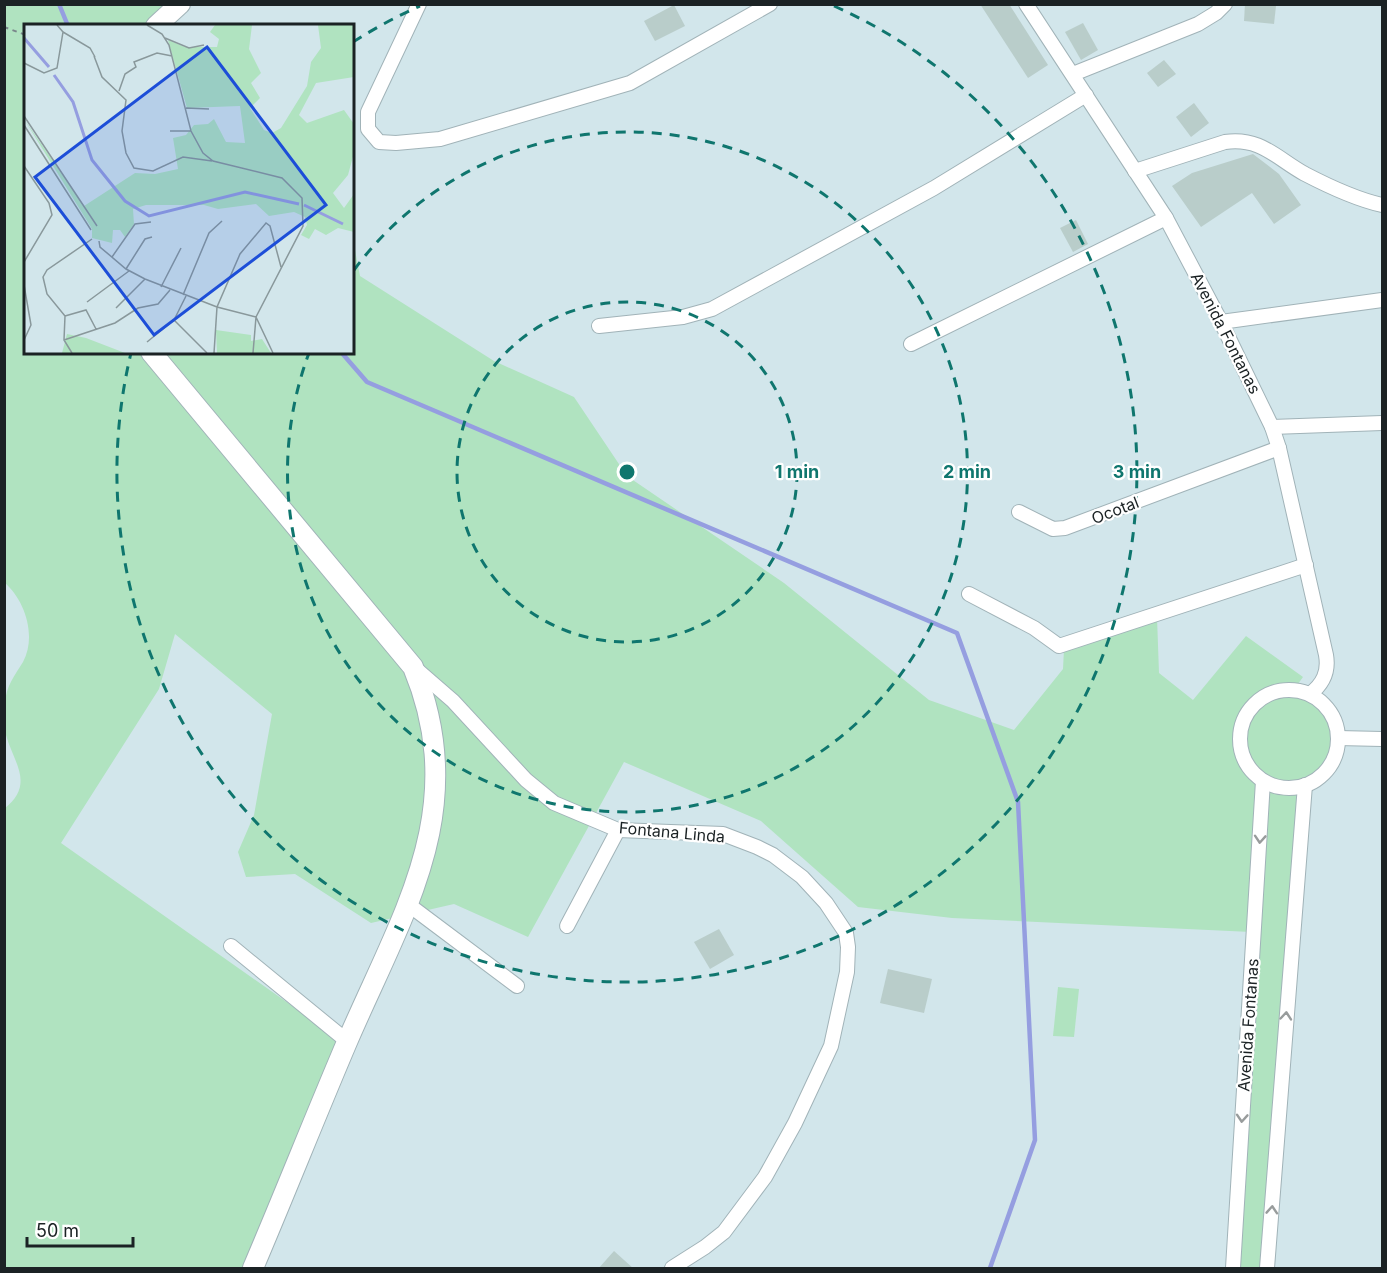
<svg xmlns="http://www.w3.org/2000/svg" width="1387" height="1273" viewBox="0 0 1387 1273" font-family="Inter,sans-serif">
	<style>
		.green { fill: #b0e3c0 }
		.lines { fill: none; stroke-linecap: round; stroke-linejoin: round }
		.stream { stroke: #959ee0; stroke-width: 4.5 }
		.building { fill: #b9cdca }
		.minor-casing { stroke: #a1b3b8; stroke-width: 16 }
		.secondary-casing { stroke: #a1b3b8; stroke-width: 22 }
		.path { stroke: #79868a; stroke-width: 2; stroke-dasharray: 4.5 4.5; stroke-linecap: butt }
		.minor { stroke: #fff; stroke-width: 14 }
		.secondary { stroke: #fff; stroke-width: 20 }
		.oneway { stroke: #989c9c }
		.ring { fill: none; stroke: #0f766e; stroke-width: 3; stroke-dasharray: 10 8 }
		.labels { text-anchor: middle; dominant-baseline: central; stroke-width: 4.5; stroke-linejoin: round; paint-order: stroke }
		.street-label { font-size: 16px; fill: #1b2224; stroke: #fff }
		.inset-river { fill: none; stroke: #959ee0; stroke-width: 3 }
		.inset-road { fill: none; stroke: #89989b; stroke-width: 1.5 }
		.view { fill: #1d4ed8; fill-opacity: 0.15; stroke: #1d4ed8; stroke-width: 3 }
		.inset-edge { fill: none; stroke: #1b2224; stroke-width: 3 }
		.centre { fill: #0f766e; stroke: #fff; stroke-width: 3 }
		.ring-label { font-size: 18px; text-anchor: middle; font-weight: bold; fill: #0f766e; stroke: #fff; stroke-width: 4.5; stroke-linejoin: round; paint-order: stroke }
	</style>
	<rect width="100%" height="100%" fill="#d2e6eb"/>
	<g class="green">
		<path d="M 5,5 L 169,5 L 155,25 L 26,26 L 26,352 L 352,352 L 353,240 L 360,276 L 494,361 L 574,397 L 627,476 L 784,583 L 929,700 L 1014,730 L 1063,669 L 1064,649 L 1157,617 L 1159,673 L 1193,700 L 1246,636 L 1303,677 L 1295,688 C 1239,693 1222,742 1263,781 L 1251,932 L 952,918 L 858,907 L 761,821 L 624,762 L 528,937 L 454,904 L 371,923 L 295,874 L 246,877 L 238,852 L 254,815 L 272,714 L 175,634 L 159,689 L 61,843 L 342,1041 L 249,1268 L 5,1268 L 4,809 C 36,784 13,762 6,735 C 3,725 4,713 5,703 C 6,686 15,675 23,662 C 37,636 25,600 4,582 Z"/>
		<path d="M 1294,692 C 1298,693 1304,693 1308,695 C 1339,711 1344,753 1318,775 C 1314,779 1307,782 1301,785 L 1265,1268 L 1240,1268 L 1266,782 C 1257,773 1247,765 1244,753 C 1236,727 1251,701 1275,693 C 1281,692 1288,692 1294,692 Z"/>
		<path d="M 1058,987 L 1079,989 L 1074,1037 L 1053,1036 Z"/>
	</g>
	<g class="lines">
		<g class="stream">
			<path d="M 59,4 L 68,26"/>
			<path d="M 341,352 L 367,382 L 957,633 L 1018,802 L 1035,1140 L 990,1268"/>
		</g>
	</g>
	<g class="building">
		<path d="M 980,4 L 1009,4 L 1048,65 L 1028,78 Z"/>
		<path d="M 1245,4 L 1276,6 L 1274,24 L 1244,21 Z"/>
		<path d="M 674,5 L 685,26 L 655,41 L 644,21 Z"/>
		<path d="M 1083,23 L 1098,50 L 1081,60 L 1065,32 Z"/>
		<path d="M 1164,60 L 1176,74 L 1158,87 L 1147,73 Z"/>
		<path d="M 1194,103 L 1209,123 L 1191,137 L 1176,117 Z"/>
		<path d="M 1253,154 L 1279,174 L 1301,205 L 1274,224 L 1252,193 L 1201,227 L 1172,186 L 1192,173 Z"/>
		<path d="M 1076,220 L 1088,244 L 1073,252 L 1060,228 Z"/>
		<path d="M 719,929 L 734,955 L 710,969 L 694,942 Z"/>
		<path d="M 888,969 L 932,979 L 924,1013 L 880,1003 Z"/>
		<path d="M 614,1251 L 634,1269 L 598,1269 Z"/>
	</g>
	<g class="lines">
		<defs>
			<g id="minor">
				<path d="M 419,4 L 368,112 L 368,129 L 379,142 L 396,143 L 440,139 L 630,83 L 770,4"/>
				<path d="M 1026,4 L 1166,218 L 1221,322 L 1272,427 L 1279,448 L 1326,655 C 1329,672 1323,684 1310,694"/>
				<path d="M 1073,74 L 1198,24 L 1216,13 L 1225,4"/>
				<path d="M 1135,171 L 1225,142 C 1261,137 1276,158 1305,174 C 1330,187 1355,199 1382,205"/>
				<path d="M 1221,322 L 1382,300"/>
				<path d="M 599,326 L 683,317 L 712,309 L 934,188 L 1086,95"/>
				<path d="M 911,344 L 1166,218"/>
				<path d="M 1272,427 L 1382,423"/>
				<path d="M 1019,512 L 1053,529 L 1065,528 L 1279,448"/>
				<path d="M 969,594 L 1034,628 L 1059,646 L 1306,565"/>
				<path d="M 415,668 L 453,701 L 526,780 L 554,803 L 618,830 L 723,834 L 757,847 L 773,855 L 802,877 L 826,903 L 846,933 L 848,947 L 847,972 L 831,1046 L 795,1123 L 765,1177 L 724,1232 L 705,1247 L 672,1268"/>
				<circle cx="1289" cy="739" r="49"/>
				<path d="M 1338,738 L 1382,739"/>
				<path d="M 409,905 L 517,986"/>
				<path d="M 567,926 L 618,830"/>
				<path d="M 231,946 L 347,1041"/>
				<path d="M 1233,1268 L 1263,781"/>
				<path d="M 1267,1268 L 1305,785"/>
			</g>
			<g id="secondary">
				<path d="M 156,26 L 180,4"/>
				<path d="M 151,352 L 413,667 C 472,809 402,914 347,1042 C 315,1117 285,1193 253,1268"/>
			</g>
		</defs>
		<use href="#minor" class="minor-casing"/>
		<use href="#secondary" class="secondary-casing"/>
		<path class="path" d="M 4,27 L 26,35"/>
		<use href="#minor" class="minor"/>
		<use href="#secondary" class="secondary"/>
	</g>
	<defs><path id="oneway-chevron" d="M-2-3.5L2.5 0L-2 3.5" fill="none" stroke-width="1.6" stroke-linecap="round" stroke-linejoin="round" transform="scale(1.5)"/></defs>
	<g class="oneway">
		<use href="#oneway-chevron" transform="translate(1260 839) rotate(94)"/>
		<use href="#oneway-chevron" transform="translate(1286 1016) rotate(-85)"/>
		<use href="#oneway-chevron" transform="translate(1242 1118) rotate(94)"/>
		<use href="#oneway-chevron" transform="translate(1272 1210) rotate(-86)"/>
	</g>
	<g class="ring">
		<circle cx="627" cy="472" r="170"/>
		<path d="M354 270A340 340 0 1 1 309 353"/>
		<path d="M353 42A510 510 0 0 1 420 6M834 6A510 510 0 1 1 131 353"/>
	</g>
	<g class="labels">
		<g class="street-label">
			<text transform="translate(1226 333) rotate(63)">Avenida Fontanas</text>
			<text transform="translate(1115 510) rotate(-21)">Ocotal</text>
			<text transform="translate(672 832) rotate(5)">Fontana Linda</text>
			<text transform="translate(1248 1025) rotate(-86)">Avenida Fontanas</text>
		</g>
	</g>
	<g transform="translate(24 24)">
		<rect width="330" height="330" fill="#d2e6eb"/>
		<path d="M 191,1 L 228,1 L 225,25 L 237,49 L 227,59 L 236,74 L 226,84 L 240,106 L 248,109 L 257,104 L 283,62 L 287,38 L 297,24 L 294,1 L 330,1 L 330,53 L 292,59 L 275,91 L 283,99 L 320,86 L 330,100 L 330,129 L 324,151 L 309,169 L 320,184 L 330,170 L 330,208 L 314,204 L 302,211 L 291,205 L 285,215 L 277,211 L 283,201 L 281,193 L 270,188 L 245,192 L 232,180 L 194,185 L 180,181 L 122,181 L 109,185 L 110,200 L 101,213 L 96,206 L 89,206 L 88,219 L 68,214 L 68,205 L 0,95 L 60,182 L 111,149 L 131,150 L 154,145 L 149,114 L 162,111 L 170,101 L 184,100 L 190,95 L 202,118 L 221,119 L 216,82 L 163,84 L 144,16 L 161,23 L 193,23 L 195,15 L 186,8 ZM 192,306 L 227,311 L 227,317 L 238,315 L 247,329 L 193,329 ZM 43,310 L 62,314 L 101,329 L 38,329 Z" fill="#b0e3c0"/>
		<path class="inset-river" d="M 0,14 L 25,43M 30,51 L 49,78 L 68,136 L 101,177 L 125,192 L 221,168 L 275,180M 280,181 L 319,200"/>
		<path class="inset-road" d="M 123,1 L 138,10 L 145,21 L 167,107 L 179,129 L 189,137 L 258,154 L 278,174 L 279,202 L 232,293 L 249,329M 39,8 L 66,24 L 71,33M 141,14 L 165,24 L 180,21M 70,32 L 78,53 L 102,76 L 98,107 L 102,129 L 110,144 L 129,147 L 159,133 L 188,137M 0,39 L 20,49 L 33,44 L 39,8 L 33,1M 95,67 L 101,50 L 112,43 L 110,38 L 133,29 L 148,32M 162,84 L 185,85M 0,92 L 73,202M 0,101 L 67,206M 146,107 L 167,107M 0,142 L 25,179 L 28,191 L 0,238M 75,217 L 76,223 L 102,245 L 121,255 L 193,283 L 232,293 L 229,329M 88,233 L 111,200 L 127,198M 102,245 L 121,215 L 128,213M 0,261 L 7,301 L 0,316M 137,263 L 157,224M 159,271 L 185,209 L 198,197M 63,278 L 105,247M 92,284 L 121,255M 41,292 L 62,286 L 72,305M 150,296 L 183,329M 150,296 L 162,272M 40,316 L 91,299 L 114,284 L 134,280 L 146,266M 123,318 L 150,296M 48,329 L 40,316 L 41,292 L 23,270 L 19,253 L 23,246 L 68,215M 190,329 L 193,283 L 216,230 L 242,199 L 246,202 L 257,243"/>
		<path class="view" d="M 183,23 L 302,181 L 130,311 L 11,153 Z"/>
		<rect width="330" height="330" class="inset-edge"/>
	</g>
	<circle cx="627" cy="472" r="9" class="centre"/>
	<g class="ring-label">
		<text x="797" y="478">1 min</text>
		<text x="967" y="478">2 min</text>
		<text x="1137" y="478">3 min</text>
	</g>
	<rect width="1387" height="1273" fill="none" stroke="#1b2224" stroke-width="12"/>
	<path d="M27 1237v9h106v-9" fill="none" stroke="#1b2224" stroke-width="3"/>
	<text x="36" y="1237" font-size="18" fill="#1b2224" stroke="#ffffff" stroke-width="4.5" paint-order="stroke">50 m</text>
</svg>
